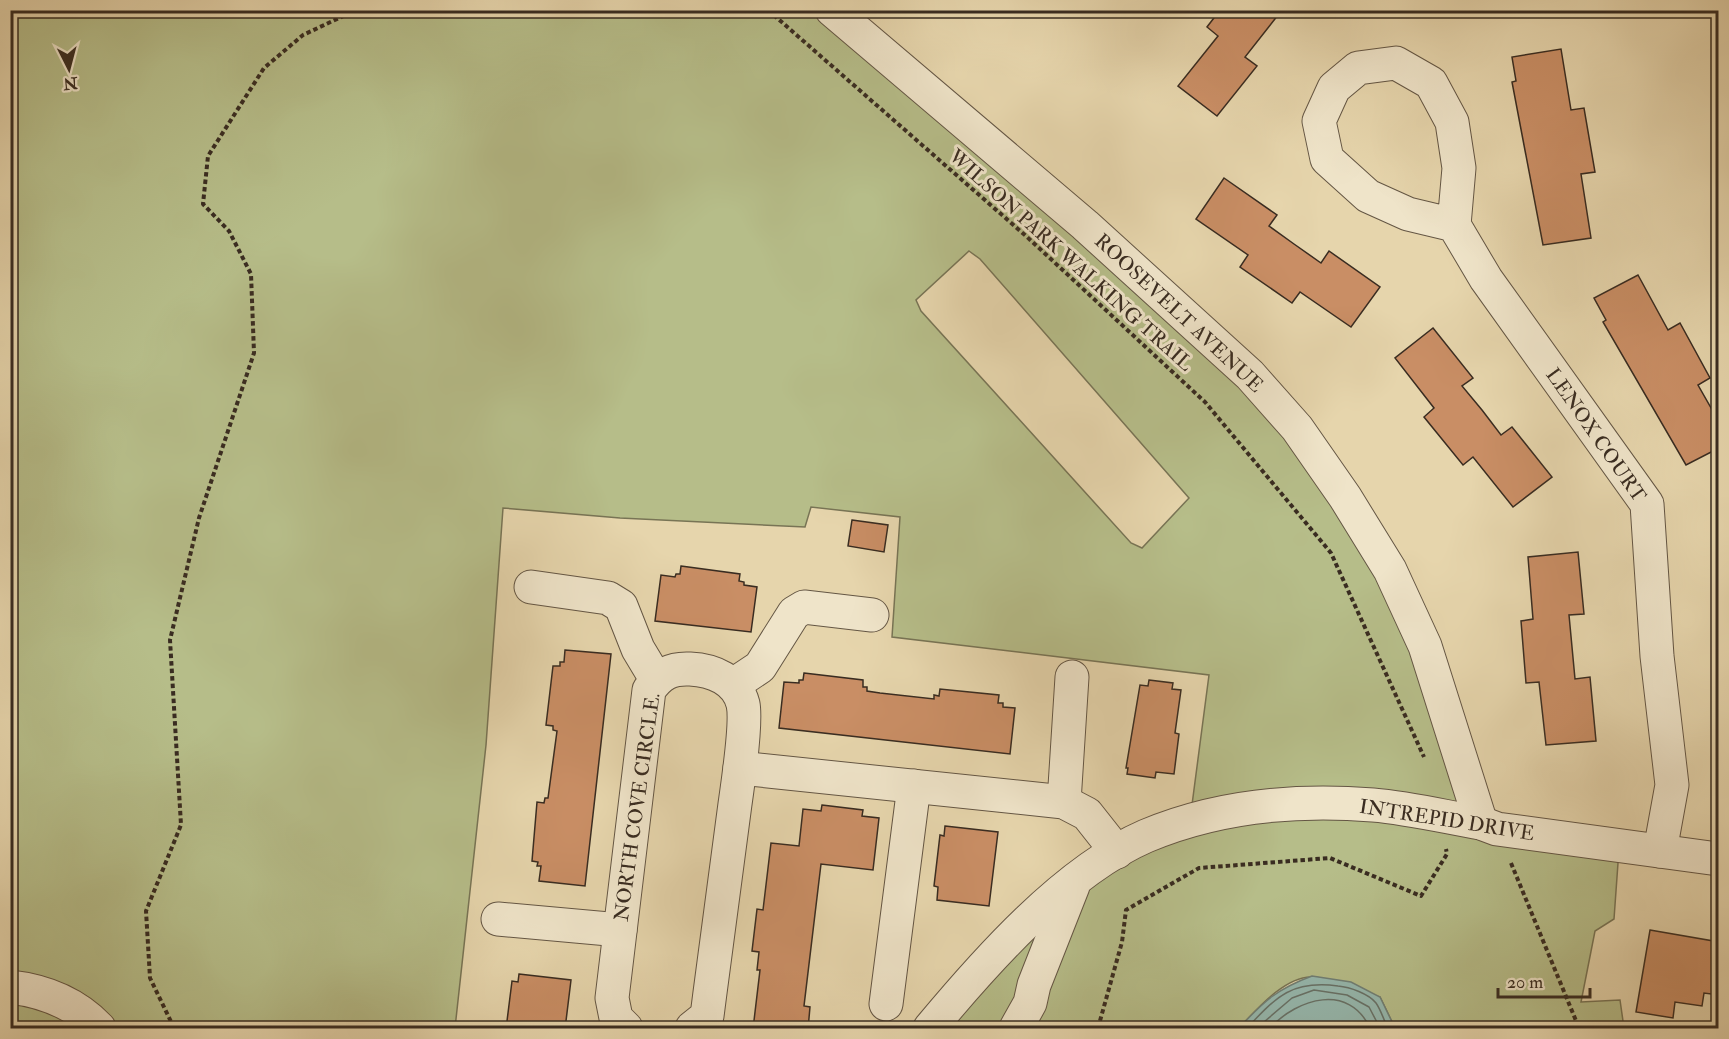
<svg xmlns="http://www.w3.org/2000/svg" width="1729" height="1039" viewBox="0 0 1729 1039" font-family="'IM FELL Double Pica',serif">
	<style>
		.green { fill: #b6bd89; stroke: #787455; stroke-width: 1.5; fill-rule: evenodd }
		.water { fill: #96b8ae; stroke: #718076; stroke-width: 1.5 }
		.lines { fill: none; stroke-linecap: round; stroke-linejoin: round }
		.shore { stroke: #687268; stroke-width: 1.5 }
		.building { fill: #c98e65; stroke: #392c21; stroke-width: 1.5 }
		.minor-casing { stroke: #645644; stroke-width: 35 }
		.path { stroke: #392c21; stroke-width: 4; stroke-dasharray: 4.5 3; stroke-linecap: butt }
		.minor { stroke: #efe4c9; stroke-width: 33 }
		.labels { text-anchor: middle; dominant-baseline: central; stroke-width: 6; stroke-linejoin: round; paint-order: stroke }
		.street-label { font-size: 20px; fill: #392c21; stroke: #efe4c9 }
	</style>
	<rect width="100%" height="100%" fill="#e6d5ac"/>
	<filter id="stains"><feTurbulence type="fractalNoise" baseFrequency=".00333" numOctaves="4"/><feColorMatrix values="0 0 0 0 .2 0 0 0 0 .09 0 0 0 0 .02 0 0 0 .5 -.17"/></filter>
	<radialGradient id="worn" r=".72"><stop offset=".6" stop-color="#630" stop-opacity="0"/><stop offset="1" stop-color="#630" stop-opacity=".3"/></radialGradient>
	<path class="green" d="M 10,11 L 828,11 L 1192,321 L 1380,553 L 1479,812 L 1619,849 L 1614,919 L 1595,931 L 1581,1002 L 1620,1000 L 1624,1028 L 1395,1028 L 1380,997 C 1363,992 1330,978 1313,977 C 1286,975 1256,1010 1239,1028 L 930,1028 L 1022,928 L 1190,820 L 1209,675 L 892,637 L 900,517 L 811,507 L 805,527 L 620,518 L 503,508 L 486,745 L 455,1028 L 11,1028 ZM 969,251 L 980,259 L 1189,498 L 1142,548 L 1131,543 L 921,311 L 916,300 Z"/>
	<path class="water" d="M 1312,976 L 1351,982 L 1380,997 L 1395,1028 L 1239,1028 C 1264,1001 1277,989 1312,976 Z"/>
	<g class="lines">
		<g class="shore">
			<path d="M 1247,1028 C 1277,996 1292,980 1338,986 C 1350,987 1369,994 1376,1003 C 1381,1010 1384,1021 1388,1028"/>
			<path d="M 1257,1028 L 1292,998 L 1314,990 L 1347,995 L 1369,1007 L 1380,1028"/>
			<path d="M 1270,1028 C 1298,998 1349,983 1370,1028"/>
		</g>
	</g>
	<g class="building">
		<path d="M 1220,10 L 1282,10 L 1245,57 L 1257,66 L 1217,116 L 1178,86 L 1218,36 L 1207,27 Z"/>
		<path d="M 1561,49 L 1571,110 L 1584,108 L 1595,172 L 1581,174 L 1591,238 L 1543,245 L 1512,82 L 1516,81 L 1512,57 Z"/>
		<path d="M 1224,178 L 1277,215 L 1269,226 L 1294,244 L 1321,263 L 1329,251 L 1380,287 L 1351,327 L 1300,292 L 1292,303 L 1240,267 L 1248,255 L 1196,219 Z"/>
		<path d="M 1638,275 L 1668,330 L 1680,323 L 1710,378 L 1698,385 L 1719,422 L 1719,448 L 1686,465 L 1603,322 L 1606,320 L 1594,298 Z"/>
		<path d="M 1433,328 L 1473,378 L 1462,386 L 1482,410 L 1501,435 L 1512,427 L 1552,477 L 1513,507 L 1473,457 L 1463,465 L 1424,417 L 1434,408 L 1395,358 Z"/>
		<path d="M 852,520 L 888,525 L 884,552 L 848,546 Z"/>
		<path d="M 1578,552 L 1584,614 L 1569,615 L 1575,679 L 1590,677 L 1596,741 L 1546,745 L 1539,682 L 1526,683 L 1521,621 L 1533,619 L 1528,557 Z"/>
		<path d="M 681,566 L 740,574 L 739,581 L 744,582 L 744,585 L 757,587 L 751,632 L 655,621 L 661,575 L 675,577 L 676,574 L 680,574 Z"/>
		<path d="M 565,650 L 611,654 L 585,886 L 539,881 L 541,866 L 537,866 L 538,862 L 532,861 L 537,802 L 544,803 L 545,798 L 548,798 L 557,731 L 553,730 L 553,726 L 546,725 L 553,666 L 560,666 L 560,662 L 564,662 Z"/>
		<path d="M 804,673 L 863,680 L 863,687 L 867,687 L 867,691 L 880,693 L 934,699 L 934,695 L 939,696 L 940,689 L 999,695 L 998,703 L 1003,703 L 1003,707 L 1015,708 L 1010,754 L 779,728 L 784,682 L 799,683 L 799,680 L 803,680 Z"/>
		<path d="M 1149,680 L 1173,683 L 1172,689 L 1181,690 L 1175,733 L 1179,734 L 1174,774 L 1156,772 L 1155,778 L 1127,774 L 1128,768 L 1126,768 L 1140,685 L 1148,686 Z"/>
		<path d="M 822,805 L 863,810 L 862,816 L 879,818 L 873,870 L 821,864 L 804,1006 L 810,1007 L 808,1029 L 753,1029 L 760,970 L 757,970 L 759,952 L 752,951 L 757,909 L 763,910 L 771,843 L 799,846 L 803,809 L 821,811 Z"/>
		<path d="M 945,826 L 998,832 L 989,906 L 937,900 L 938,887 L 934,886 L 940,835 L 944,836 Z"/>
		<path d="M 1650,930 L 1719,942 L 1719,995 L 1704,993 L 1702,1006 L 1675,1002 L 1673,1018 L 1636,1012 Z"/>
		<path d="M 519,974 L 571,980 L 565,1029 L 506,1029 L 512,981 L 518,982 Z"/>
	</g>
	<g class="lines">
		<defs>
			<g id="minor">
				<path d="M 832,10 L 1085,225 L 1250,375 L 1297,428 L 1345,497 L 1390,570 L 1425,646 L 1481,823"/>
				<path d="M 1454,225 L 1408,214 L 1368,196 L 1327,159 L 1319,121 L 1334,88 L 1358,68 L 1396,63 L 1431,83 L 1452,122 L 1459,168 L 1454,225 L 1486,279 L 1647,504 L 1657,656 L 1672,785 L 1660,851"/>
				<path d="M 531,587 L 608,598 L 621,606 L 638,649 L 656,679"/>
				<path d="M 733,685 L 760,667 L 794,613 L 804,607 L 872,615"/>
				<path d="M 740,768 L 1064,802 L 1087,814 L 1117,852"/>
				<path d="M 1064,802 L 1072,677"/>
				<path d="M 498,919 L 620,930"/>
				<path d="M 10,987 C 46,991 75,1003 99,1028"/>
				<path d="M 886,1004 L 914,786"/>
				<path d="M 626,1028 L 616,1018 L 612,998 L 649,690 C 660,674 671,668 690,669 C 713,670 737,680 743,704 C 747,722 738,783 735,804 C 726,874 716,945 707,1016 L 692,1028"/>
				<path d="M 930,1028 C 985,962 1065,871 1146,836 C 1217,806 1296,799 1373,805 C 1409,808 1446,817 1481,823 L 1497,829 L 1718,859"/>
				<path d="M 1016,1028 L 1030,1003 L 1034,985 L 1073,886"/>
			</g>
		</defs>
		<use href="#minor" class="minor-casing"/>
		<g class="path">
			<path d="M 768,10 L 1026,236 L 1205,402 L 1331,553 L 1424,757"/>
			<path d="M 1511,863 L 1579,1028"/>
			<path d="M 174,1028 L 150,978 L 146,911 L 181,825 L 170,640 L 199,518 L 254,353 L 251,274 L 229,231 L 203,204 L 208,156 L 264,68 L 303,35 L 356,10"/>
			<path d="M 1098,1028 L 1122,942 L 1126,910 L 1199,868 L 1330,858 L 1421,896 L 1447,854 L 1446,849"/>
		</g>
		<use href="#minor" class="minor"/>
	</g>
	<g class="labels">
		<g class="street-label">
			<text transform="translate(1071 260) rotate(42)">WILSON PARK WALKING TRAIL</text>
			<text transform="translate(1179 313) rotate(43)">ROOSEVELT AVENUE</text>
			<text transform="translate(1596 435) rotate(55)">LENOX COURT</text>
			<text transform="translate(637 807) rotate(-82)">NORTH COVE CIRCLE.</text>
			<text transform="translate(1447 820) rotate(9)">INTREPID DRIVE</text>
		</g>
	</g>
	<rect width="1729" height="1039" fill="none" stroke="#e6d5ac" stroke-width="36"/>
	<rect x="12" y="12" width="1705" height="1015" fill="none" stroke="#392c21" stroke-width="3"/>
	<rect x="18" y="18" width="1693" height="1003" fill="none" stroke="#392c21" stroke-width="1.5"/>
	<g transform="translate(69 69) rotate(174)" stroke="#efe4c9" stroke-width="4.5" paint-order="stroke">
	<path d="M0-4.5L10 22L0 15L-10 22Z" fill="#392c21"/>
	<text y="-9" font-size="16" font-weight="bold" text-anchor="middle" fill="#392c21">N</text>
	</g>
	<path d="M1498 988v9h92v-9" fill="none" stroke="#392c21" stroke-width="3"/>
	<text x="1507" y="988" font-size="18" fill="#392c21" stroke="#efe4c9" stroke-width="4.5" paint-order="stroke">20 m</text>
	<rect width="100%" height="100%" filter="url(#stains)"/>
	<rect width="100%" height="100%" fill="url(#worn)"/>
</svg>
